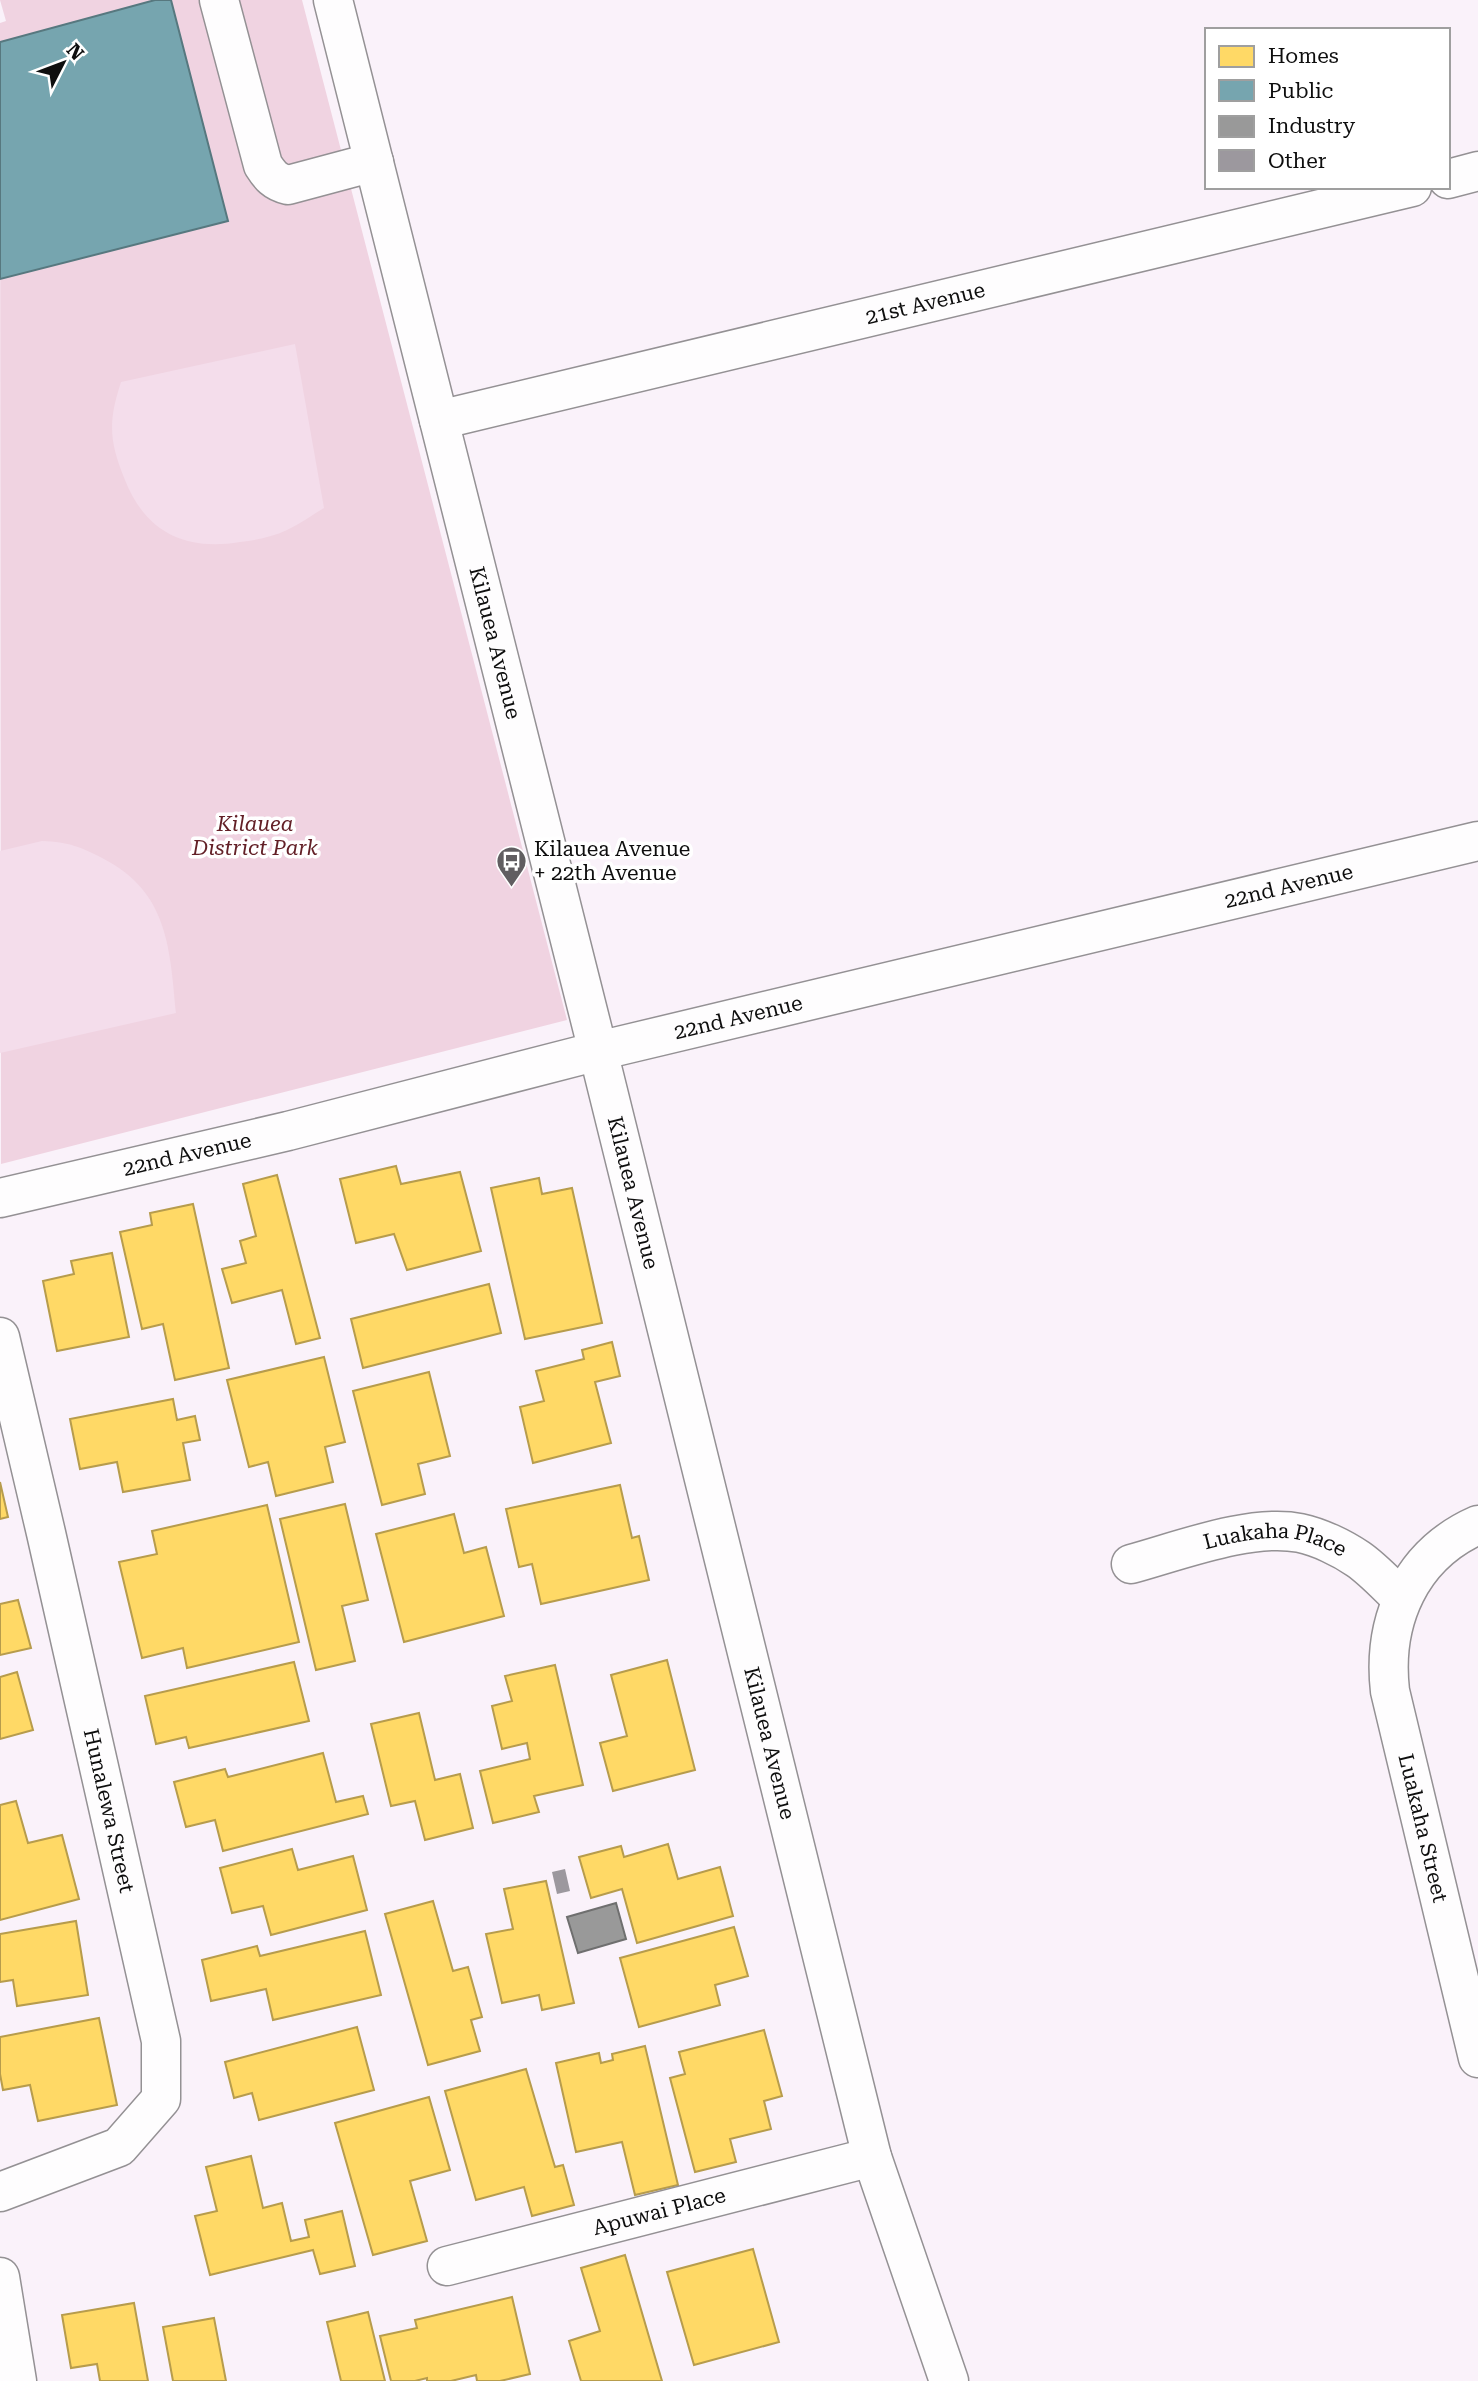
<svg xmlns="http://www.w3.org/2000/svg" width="1478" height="2381" viewBox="0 0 1478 2381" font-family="'Roboto Serif',serif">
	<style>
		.green { fill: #f0d3e1 }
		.pitch { fill: #f4ddeb }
		.homes { fill: #ffd966; stroke: #b79c4c; stroke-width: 2 }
		.public { fill: #76a5af; stroke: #57787f; stroke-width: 2 }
		.industry { fill: #999; stroke: #6f6f6f; stroke-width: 2 }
		.building { fill: #9c989e }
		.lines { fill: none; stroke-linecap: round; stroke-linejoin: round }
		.minor-casing { stroke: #949194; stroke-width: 41 }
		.minor { stroke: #fefdfe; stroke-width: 38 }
		.labels { text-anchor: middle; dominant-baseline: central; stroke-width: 7; stroke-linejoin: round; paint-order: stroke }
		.street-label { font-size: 21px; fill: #0e0e0e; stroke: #fff }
		.park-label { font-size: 21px; font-style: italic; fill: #632027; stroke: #fff }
		.poi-label { font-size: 21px; fill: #0e0e0e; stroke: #fff; text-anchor: start }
	</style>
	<rect width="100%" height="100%" fill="#faf2fa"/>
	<path class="green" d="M 0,0 L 302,0 L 567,1020 L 1,1164 L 0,23 L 6,21 Z"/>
	<g class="pitch">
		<path d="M 295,344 L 324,508 C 312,515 300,524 287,530 C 272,537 257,540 240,542 C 186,551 146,533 125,480 C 109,441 108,422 121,382 Z"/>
		<path d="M 42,841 C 69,842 81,847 104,859 C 168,892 170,949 176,1013 L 0,1053 L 0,851 Z"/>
	</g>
	<g class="homes">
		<path d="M 396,1166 L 401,1184 L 460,1172 L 481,1251 L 407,1270 L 394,1234 L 356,1243 L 340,1179 Z"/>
		<path d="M 277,1175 L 320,1338 L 296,1344 L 282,1290 L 232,1303 L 222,1269 L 246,1263 L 240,1241 L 256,1236 L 243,1184 Z"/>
		<path d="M 539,1178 L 542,1194 L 572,1188 L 602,1323 L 525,1339 L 491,1188 Z"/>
		<path d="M 193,1204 L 229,1368 L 175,1380 L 163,1324 L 142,1329 L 120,1232 L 152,1225 L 150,1213 Z"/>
		<path d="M 112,1253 L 129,1337 L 57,1351 L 43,1281 L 74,1274 L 71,1261 Z"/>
		<path d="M 489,1284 L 501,1333 L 363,1368 L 351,1319 Z"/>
		<path d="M 612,1342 L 620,1376 L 595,1382 L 611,1443 L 533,1463 L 520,1407 L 544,1401 L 536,1371 L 584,1359 L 582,1350 Z"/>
		<path d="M 324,1357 L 345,1442 L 325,1447 L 333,1482 L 276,1496 L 268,1462 L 249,1467 L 227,1380 Z"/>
		<path d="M 429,1372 L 450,1456 L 418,1464 L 425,1494 L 382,1505 L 353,1391 Z"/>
		<path d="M 173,1399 L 177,1420 L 195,1416 L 200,1440 L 183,1443 L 190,1480 L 123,1492 L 117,1462 L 80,1469 L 70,1419 Z"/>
		<path d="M 0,1482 L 8,1517 L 0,1519 Z"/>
		<path d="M 620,1485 L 632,1538 L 639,1536 L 649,1580 L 541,1604 L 532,1564 L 519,1567 L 506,1509 Z"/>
		<path d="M 345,1504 L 368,1600 L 342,1606 L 355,1661 L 316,1670 L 280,1519 Z"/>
		<path d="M 267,1505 L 299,1642 L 187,1668 L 183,1648 L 142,1658 L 119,1562 L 157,1554 L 152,1531 Z"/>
		<path d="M 454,1514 L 464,1553 L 486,1547 L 504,1616 L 404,1642 L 376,1534 Z"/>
		<path d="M 18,1600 L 31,1648 L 0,1655 L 0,1604 Z"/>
		<path d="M 667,1660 L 695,1770 L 613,1791 L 600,1743 L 627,1736 L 611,1675 Z"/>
		<path d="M 294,1662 L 309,1721 L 189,1748 L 186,1737 L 156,1744 L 145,1696 Z"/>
		<path d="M 555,1665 L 583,1785 L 534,1796 L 539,1812 L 493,1823 L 480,1771 L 530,1759 L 527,1743 L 502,1749 L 492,1706 L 512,1701 L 505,1676 Z"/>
		<path d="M 17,1672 L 33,1730 L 0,1739 L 0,1677 Z"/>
		<path d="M 419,1713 L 435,1780 L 460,1774 L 473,1828 L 425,1840 L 415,1801 L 391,1806 L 371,1724 Z"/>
		<path d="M 323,1753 L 336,1802 L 363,1796 L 368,1814 L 223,1851 L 215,1820 L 186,1827 L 174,1782 L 225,1769 L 228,1777 Z"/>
		<path d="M 16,1801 L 28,1843 L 62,1835 L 79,1899 L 0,1920 L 0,1805 Z"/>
		<path d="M 668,1844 L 678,1879 L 720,1867 L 733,1916 L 637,1943 L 622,1889 L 591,1898 L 579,1857 L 621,1846 L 624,1857 Z"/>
		<path d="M 292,1849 L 298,1870 L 353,1856 L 367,1910 L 271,1935 L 263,1906 L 232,1913 L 220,1868 Z"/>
		<path d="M 546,1881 L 574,2003 L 542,2010 L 539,1995 L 502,2003 L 486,1934 L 513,1929 L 504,1889 Z"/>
		<path d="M 433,1901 L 453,1971 L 468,1967 L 482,2017 L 471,2020 L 480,2051 L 428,2065 L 385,1914 Z"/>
		<path d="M 76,1921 L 88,1995 L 17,2006 L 13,1980 L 0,1982 L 0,1934 Z"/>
		<path d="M 734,1927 L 748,1976 L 715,1985 L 720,2005 L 639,2027 L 620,1958 Z"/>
		<path d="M 365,1931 L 381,1995 L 273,2020 L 266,1989 L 211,2001 L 202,1960 L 257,1946 L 260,1956 Z"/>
		<path d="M 99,2018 L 117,2105 L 38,2121 L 30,2085 L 3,2090 L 0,2074 L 0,2037 Z"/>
		<path d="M 357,2027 L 374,2090 L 259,2120 L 252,2093 L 234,2098 L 225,2062 Z"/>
		<path d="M 764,2030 L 782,2096 L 764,2101 L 771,2129 L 730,2139 L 736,2162 L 695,2172 L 670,2078 L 685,2074 L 679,2052 Z"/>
		<path d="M 645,2046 L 678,2185 L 635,2195 L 622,2142 L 576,2152 L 556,2063 L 599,2053 L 601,2063 L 613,2060 L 612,2054 Z"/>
		<path d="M 526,2069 L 555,2167 L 563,2165 L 574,2205 L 532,2216 L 524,2187 L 476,2200 L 445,2091 Z"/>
		<path d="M 429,2097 L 450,2170 L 410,2181 L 427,2241 L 373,2255 L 335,2123 Z"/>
		<path d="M 251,2156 L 263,2208 L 282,2203 L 291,2241 L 309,2237 L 305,2220 L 342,2211 L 355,2266 L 320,2274 L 313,2250 L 210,2275 L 195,2216 L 217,2211 L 206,2167 Z"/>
		<path d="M 753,2249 L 779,2342 L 694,2365 L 667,2272 Z"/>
		<path d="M 625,2255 L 662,2381 L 581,2381 L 569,2341 L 600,2331 L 581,2268 Z"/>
		<path d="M 512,2297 L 530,2374 L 500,2381 L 477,2381 L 476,2375 L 451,2381 L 427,2381 L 427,2378 L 415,2381 L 391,2381 L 380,2336 L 417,2328 L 415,2320 Z"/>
		<path d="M 134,2303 L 148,2381 L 100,2381 L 97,2364 L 71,2368 L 62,2315 Z"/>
		<path d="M 368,2312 L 385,2381 L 341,2381 L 327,2322 Z"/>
		<path d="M 214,2318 L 226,2381 L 173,2381 L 163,2327 Z"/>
	</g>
	<path class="public" d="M 155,0 L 171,0 L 228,221 L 0,279 L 0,42 Z"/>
	<path class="industry" d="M 616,1903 L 626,1939 L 578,1953 L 567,1917 Z"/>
	<path class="building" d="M 565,1869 L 570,1891 L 557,1894 L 552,1872 Z"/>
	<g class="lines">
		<defs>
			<g id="minor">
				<path d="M 219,0 L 263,165 C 270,176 275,182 288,185 L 374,162"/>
				<path id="s1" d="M 333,0 L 598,1051 L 872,2157 L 949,2381"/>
				<path d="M 1448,179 L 1478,171"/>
				<path id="s2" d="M 439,420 L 1412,187"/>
				<path id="s3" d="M 0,1198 L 288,1131 L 598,1051 L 1478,841"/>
				<path id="s4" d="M 0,1337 L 46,1533 L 161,2041 L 161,2099 L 119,2147 L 0,2192"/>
				<path id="s5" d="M 1478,1525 C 1410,1555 1382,1621 1390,1691 L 1478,2058"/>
				<path id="s6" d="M 1131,1564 C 1179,1551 1251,1523 1300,1533 C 1319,1537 1342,1548 1358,1559 C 1374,1570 1388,1586 1402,1599"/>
				<path id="s7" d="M 447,2266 L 872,2157"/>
				<path d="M 0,2277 L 17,2381"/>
			</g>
		</defs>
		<use href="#minor" class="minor-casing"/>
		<use href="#minor" class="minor"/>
	</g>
	<defs>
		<symbol id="bus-pin" viewBox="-11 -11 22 30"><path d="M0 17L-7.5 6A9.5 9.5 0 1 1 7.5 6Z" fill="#615e61" stroke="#fff"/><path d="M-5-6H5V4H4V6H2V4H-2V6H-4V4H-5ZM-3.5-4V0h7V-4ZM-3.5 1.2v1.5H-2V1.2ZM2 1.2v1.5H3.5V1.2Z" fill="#fff"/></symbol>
	</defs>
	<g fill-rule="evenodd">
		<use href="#bus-pin" x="494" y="844" width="35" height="47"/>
	</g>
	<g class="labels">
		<g class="street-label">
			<text stroke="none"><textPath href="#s2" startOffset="500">21st Avenue</textPath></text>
			<text stroke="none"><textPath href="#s1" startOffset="663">Kilauea Avenue</textPath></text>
			<text stroke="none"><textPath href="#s3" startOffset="1326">22nd Avenue</textPath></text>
			<text stroke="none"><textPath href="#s3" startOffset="760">22nd Avenue</textPath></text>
			<text stroke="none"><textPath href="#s3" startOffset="192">22nd Avenue</textPath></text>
			<text stroke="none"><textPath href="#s1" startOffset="1230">Kilauea Avenue</textPath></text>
			<text stroke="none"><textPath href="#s6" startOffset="149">Luakaha Place</textPath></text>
			<text stroke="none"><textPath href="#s1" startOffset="1797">Kilauea Avenue</textPath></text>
			<text stroke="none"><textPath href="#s4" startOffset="486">Hunalewa Street</textPath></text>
			<text stroke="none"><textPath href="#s5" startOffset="343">Luakaha Street</textPath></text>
			<text stroke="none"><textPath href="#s7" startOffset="219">Apuwai Place</textPath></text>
		</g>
		<g class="park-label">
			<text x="255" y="824">Kilauea<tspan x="255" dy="24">District Park</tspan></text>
		</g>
		<g class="poi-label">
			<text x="534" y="849">Kilauea Avenue<tspan x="534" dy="24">+ 22th Avenue</tspan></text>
		</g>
	</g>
	<rect x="1205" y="28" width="245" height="161" fill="#ffffff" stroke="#9f9f9f" stroke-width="2"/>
	<rect x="1219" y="46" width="35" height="21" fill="#ffd966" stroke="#9f9f9f" stroke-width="2"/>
	<text x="1268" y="63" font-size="21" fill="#0e0e0e">Homes</text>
	<rect x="1219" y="80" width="35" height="21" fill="#76a5af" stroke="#9f9f9f" stroke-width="2"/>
	<text x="1268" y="98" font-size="21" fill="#0e0e0e">Public</text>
	<rect x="1219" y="116" width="35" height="21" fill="#999999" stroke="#9f9f9f" stroke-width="2"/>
	<text x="1268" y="133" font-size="21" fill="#0e0e0e">Industry</text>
	<rect x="1219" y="150" width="35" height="21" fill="#9c989e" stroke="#9f9f9f" stroke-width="2"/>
	<text x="1268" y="168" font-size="21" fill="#0e0e0e">Other</text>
	<g transform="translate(63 63) rotate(48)" stroke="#ffffff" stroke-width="5" paint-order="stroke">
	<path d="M0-5L12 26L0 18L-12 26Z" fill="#0e0e0e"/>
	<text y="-10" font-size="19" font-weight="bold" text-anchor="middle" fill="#0e0e0e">N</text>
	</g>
</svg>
